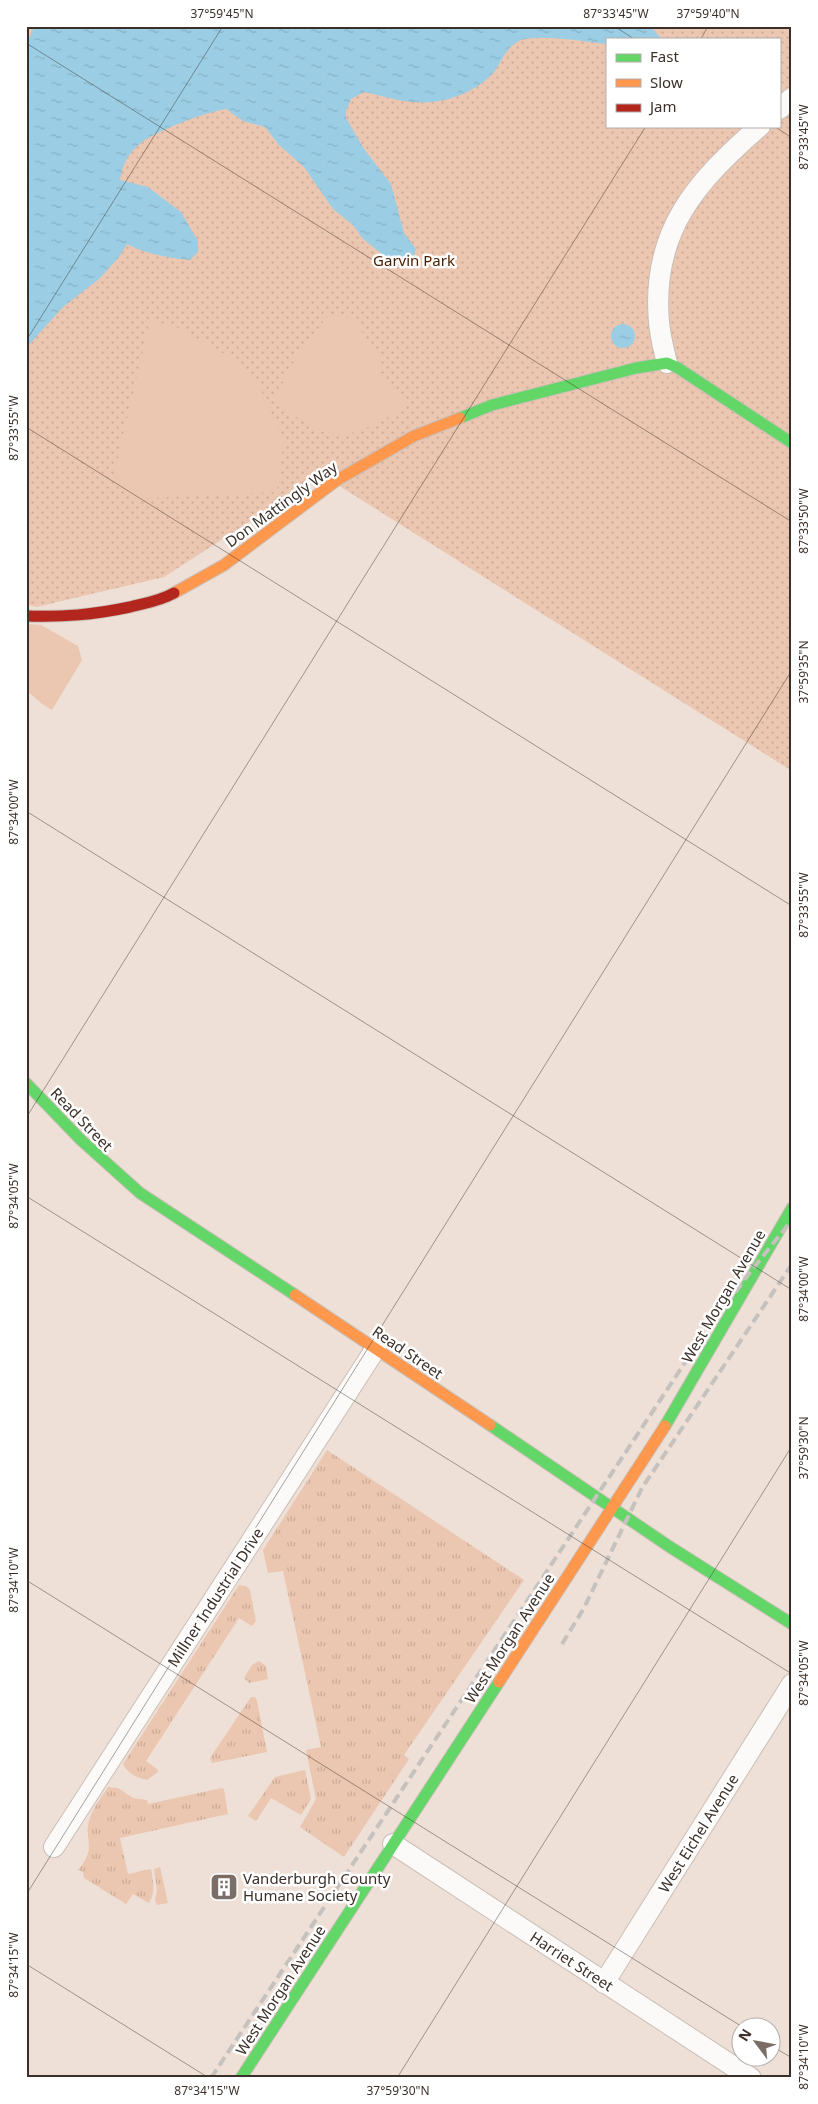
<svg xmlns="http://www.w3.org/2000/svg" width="818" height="2104" viewBox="0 0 818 2104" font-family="'Noto Sans',sans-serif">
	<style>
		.grass { fill: url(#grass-tufts) }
		.park { fill: url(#park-dots); fill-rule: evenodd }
		.pitch { fill: #ebc6b0 }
		.water { fill: url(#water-ripples) }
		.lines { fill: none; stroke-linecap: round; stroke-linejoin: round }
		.street-casing { stroke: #cabfb7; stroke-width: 22 }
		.fast-casing { stroke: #cabfb7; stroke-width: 13 }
		.slow-casing { stroke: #cabfb7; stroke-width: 13 }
		.jam-casing { stroke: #cabfb7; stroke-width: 13 }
		.street { stroke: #fcfaf9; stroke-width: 20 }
		.fast { stroke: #63d668; stroke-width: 11 }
		.slow { stroke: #ff974d; stroke-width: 11 }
		.jam { stroke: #b3261e; stroke-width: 11 }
		.rail { stroke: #c5c1be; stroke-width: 4; stroke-dasharray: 10 5; stroke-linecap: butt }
		.ticks { fill: none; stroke: #3b3029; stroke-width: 1; stroke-opacity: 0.45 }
		.labels { text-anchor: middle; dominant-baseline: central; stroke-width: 5; stroke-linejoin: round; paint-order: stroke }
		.park-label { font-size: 15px; fill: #4a2102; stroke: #fff }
		.street-label { font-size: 15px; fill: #3b3029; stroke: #fff }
		.poi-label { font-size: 15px; fill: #3b3029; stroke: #fff; text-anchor: start }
		.neatline { fill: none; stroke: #3b3029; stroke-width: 2 }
		.ticks-label { font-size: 12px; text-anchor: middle; fill: #3b3029 }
	</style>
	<defs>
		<pattern id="grass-tufts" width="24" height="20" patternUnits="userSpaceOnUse" patternTransform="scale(1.25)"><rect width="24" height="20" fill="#ebc6b0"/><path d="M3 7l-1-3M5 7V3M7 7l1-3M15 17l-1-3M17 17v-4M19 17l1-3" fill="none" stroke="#caaa97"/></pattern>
		<pattern id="park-dots" width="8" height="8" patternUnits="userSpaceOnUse" patternTransform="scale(1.25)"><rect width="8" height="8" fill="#ebc6b0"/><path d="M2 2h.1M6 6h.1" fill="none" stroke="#caaa97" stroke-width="1.8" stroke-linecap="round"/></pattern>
		<pattern id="water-ripples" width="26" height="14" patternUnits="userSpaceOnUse" patternTransform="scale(1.25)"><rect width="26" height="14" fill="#9bcee5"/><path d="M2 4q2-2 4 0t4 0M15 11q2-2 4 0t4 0" fill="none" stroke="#86b1c4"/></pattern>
	</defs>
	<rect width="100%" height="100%" fill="#eee0d6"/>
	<g class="grass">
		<path d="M 327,1450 L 524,1580 L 404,1755 L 409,1759 L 344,1857 L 300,1827 L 316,1799 L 306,1750 L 321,1747 L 283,1571 L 268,1573 L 263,1550 Z"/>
		<path d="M 239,1585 L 246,1586 L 250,1590 L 256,1621 L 252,1626 L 239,1618 L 146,1761 L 158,1770 L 158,1772 L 147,1780 C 138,1778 127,1773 123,1764 Z"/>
		<path d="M 259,1661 L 266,1666 L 268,1679 L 249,1683 L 244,1678 L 252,1665 Z"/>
		<path d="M 251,1697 L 255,1697 L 257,1701 L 267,1752 L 212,1763 L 210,1758 Z"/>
		<path d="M 305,1770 L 311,1799 L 301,1815 L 271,1798 L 256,1821 L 248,1816 L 275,1777 Z"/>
		<path d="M 108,1787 L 118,1788 L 133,1798 L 147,1800 L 148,1804 L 222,1788 L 224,1789 L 228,1814 L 120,1838 L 128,1874 L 151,1869 C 153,1881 156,1892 149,1903 L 133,1894 L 126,1904 L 84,1878 L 83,1872 L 78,1870 C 99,1846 82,1839 90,1818 C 93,1807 102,1797 108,1787 Z"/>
		<path d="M 160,1867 L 168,1903 L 157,1905 L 155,1900 L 157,1890 L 154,1869 Z"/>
	</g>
	<path class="park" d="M 26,26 L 792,26 L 792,771 L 322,475 L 164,577 L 36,607 L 26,604 ZM 607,39 L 779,39 L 779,126 L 607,126 Z"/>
	<g class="pitch">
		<path d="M 328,316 L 352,317 L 379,356 L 381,377 L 409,404 C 351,441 328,450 275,398 L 299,352 Z"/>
		<path d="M 150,321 L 175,326 L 231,358 L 256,380 L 284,439 L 277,492 L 132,499 L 114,474 Z"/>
		<path d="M 26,624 L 41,625 L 78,646 L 82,660 L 52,710 L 41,703 L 26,690 Z"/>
	</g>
	<g class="water">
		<path d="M 29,26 L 650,26 L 662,39 L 607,39 L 607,44 C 588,42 534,33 519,41 C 503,50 503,61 493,73 C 474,94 441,105 413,102 C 397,101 380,95 364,92 L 351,99 L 346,111 L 346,118 L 364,149 L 391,184 L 404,233 L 416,249 L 412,261 L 395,264 L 363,239 L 353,225 L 333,209 L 304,167 L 279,145 L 265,127 L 243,121 L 226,109 C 206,113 189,119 171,127 C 143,139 125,149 120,180 L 148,187 L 181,212 L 198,241 L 198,252 L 190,260 C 168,258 146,254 127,244 L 119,257 L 99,279 L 63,307 L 26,348 L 26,45 L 33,30 Z"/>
		<circle cx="623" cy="336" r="12"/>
	</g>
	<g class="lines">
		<defs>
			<g id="street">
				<path d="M 779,109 L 792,98"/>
				<path d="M 667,363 C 664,350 660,336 659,322 C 651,231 696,182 760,126"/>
				<path d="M 393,1844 L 751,2078"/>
				<path d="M 54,1847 L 376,1348"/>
				<path d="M 604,1983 L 792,1684"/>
			</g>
			<g id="fast">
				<path d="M 460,418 L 492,405 L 636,368 L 667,363 L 678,368 L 792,443"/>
				<path d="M 26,1083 L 81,1140 L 140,1193 L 295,1295"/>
				<path d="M 490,1425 L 670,1547 L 792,1624"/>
				<path d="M 665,1426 L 792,1208"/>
				<path d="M 241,2078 L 499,1682"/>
			</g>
			<g id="slow">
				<path d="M 174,593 L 224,565 L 337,480 L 414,436 L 460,418"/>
				<path d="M 295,1295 L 490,1425"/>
				<path d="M 499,1682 L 665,1426"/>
			</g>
			<path id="jam" d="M 26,616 C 65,617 92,615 130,607 C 146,603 160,601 174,593"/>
		</defs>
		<use href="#street" class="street-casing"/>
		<use href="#fast" class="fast-casing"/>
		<use href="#slow" class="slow-casing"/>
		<use href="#jam" class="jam-casing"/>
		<use href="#street" class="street"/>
		<use href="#fast" class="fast"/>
		<use href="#slow" class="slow"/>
		<use href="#jam" class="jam"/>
		<g class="rail">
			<path d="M 562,1644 L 584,1608 L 642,1488 L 792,1264"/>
			<path d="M 211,2078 L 700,1340 L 751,1271 L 792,1220"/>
		</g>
	</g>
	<path class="ticks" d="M 614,26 L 634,39M 701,39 L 708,26M 26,43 L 792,522M 774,126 L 792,138M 26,341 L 223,26M 26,427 L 792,906M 26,811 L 792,1290M 26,1118 L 646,126M 26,1196 L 792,1674M 26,1580 L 741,2026M 26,1895 L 792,670M 26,1964 L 209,2078M 770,2045 L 792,2058M 397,2078 L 792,1446"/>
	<defs>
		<symbol id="building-square" viewBox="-11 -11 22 22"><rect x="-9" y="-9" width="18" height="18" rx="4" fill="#7a6e66" stroke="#fff"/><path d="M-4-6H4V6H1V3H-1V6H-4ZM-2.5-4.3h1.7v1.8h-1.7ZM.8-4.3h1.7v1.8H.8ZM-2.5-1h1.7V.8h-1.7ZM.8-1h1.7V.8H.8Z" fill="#fff"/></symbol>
	</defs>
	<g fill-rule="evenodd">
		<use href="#building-square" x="208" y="1871" width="32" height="32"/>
	</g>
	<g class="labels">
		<g class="park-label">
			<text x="414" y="260">Garvin Park</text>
		</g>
		<g class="street-label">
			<text transform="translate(281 504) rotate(-36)">Don Mattingly Way</text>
			<text transform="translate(82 1119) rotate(46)">Read Street</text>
			<text transform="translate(723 1296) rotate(-60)">West Morgan Avenue</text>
			<text transform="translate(408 1352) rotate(34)">Read Street</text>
			<text transform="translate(215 1597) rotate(-57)">Millner Industrial Drive</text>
			<text transform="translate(509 1638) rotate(-57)">West Morgan Avenue</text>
			<text transform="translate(698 1833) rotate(-58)">West Eichel Avenue</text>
			<text transform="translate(572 1961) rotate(33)">Harriet Street</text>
			<text transform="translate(280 1990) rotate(-57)">West Morgan Avenue</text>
		</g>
		<g class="poi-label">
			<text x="243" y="1878">Vanderburgh County<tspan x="243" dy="17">Humane Society</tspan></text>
		</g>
	</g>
	<rect width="818" height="2104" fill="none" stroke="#ffffff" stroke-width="55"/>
	<rect x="606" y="38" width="175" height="90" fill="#ffffff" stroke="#b1aca9"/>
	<rect x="616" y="54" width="25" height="8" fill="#63d668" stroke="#b1aca9"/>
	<text x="650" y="62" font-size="15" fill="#3b3029">Fast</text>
	<rect x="616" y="79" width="25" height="8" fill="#ff974d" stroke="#b1aca9"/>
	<text x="650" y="88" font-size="15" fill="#3b3029">Slow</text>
	<rect x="616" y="104" width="25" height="8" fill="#b3261e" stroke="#b1aca9"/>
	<text x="650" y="112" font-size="15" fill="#3b3029">Jam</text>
	<g transform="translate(756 2042) rotate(302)"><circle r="24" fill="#ffffff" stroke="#b1aca9"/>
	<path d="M0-4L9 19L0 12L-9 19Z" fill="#7a6e66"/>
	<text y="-8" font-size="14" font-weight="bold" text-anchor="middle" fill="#3b3029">N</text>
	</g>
	<rect x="28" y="28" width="762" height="2048" class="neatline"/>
	<g class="ticks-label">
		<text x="222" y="18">37°59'45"N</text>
		<text x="616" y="18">87°33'45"W</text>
		<text x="708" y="18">37°59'40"N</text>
		<text transform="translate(804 137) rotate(-90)" y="4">87°33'45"W</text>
		<text transform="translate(14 428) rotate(-90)" y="4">87°33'55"W</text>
		<text transform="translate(804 521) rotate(-90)" y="4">87°33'50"W</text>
		<text transform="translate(804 672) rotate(-90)" y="4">37°59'35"N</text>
		<text transform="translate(14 812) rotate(-90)" y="4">87°34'00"W</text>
		<text transform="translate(804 905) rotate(-90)" y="4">87°33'55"W</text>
		<text transform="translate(14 1196) rotate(-90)" y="4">87°34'05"W</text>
		<text transform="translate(804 1289) rotate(-90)" y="4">87°34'00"W</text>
		<text transform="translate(804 1448) rotate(-90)" y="4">37°59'30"N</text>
		<text transform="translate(14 1580) rotate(-90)" y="4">87°34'10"W</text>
		<text transform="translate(804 1673) rotate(-90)" y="4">87°34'05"W</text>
		<text transform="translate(14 1965) rotate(-90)" y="4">87°34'15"W</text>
		<text transform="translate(804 2057) rotate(-90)" y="4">87°34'10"W</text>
		<text x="207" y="2095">87°34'15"W</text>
		<text x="398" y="2095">37°59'30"N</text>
	</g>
</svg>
